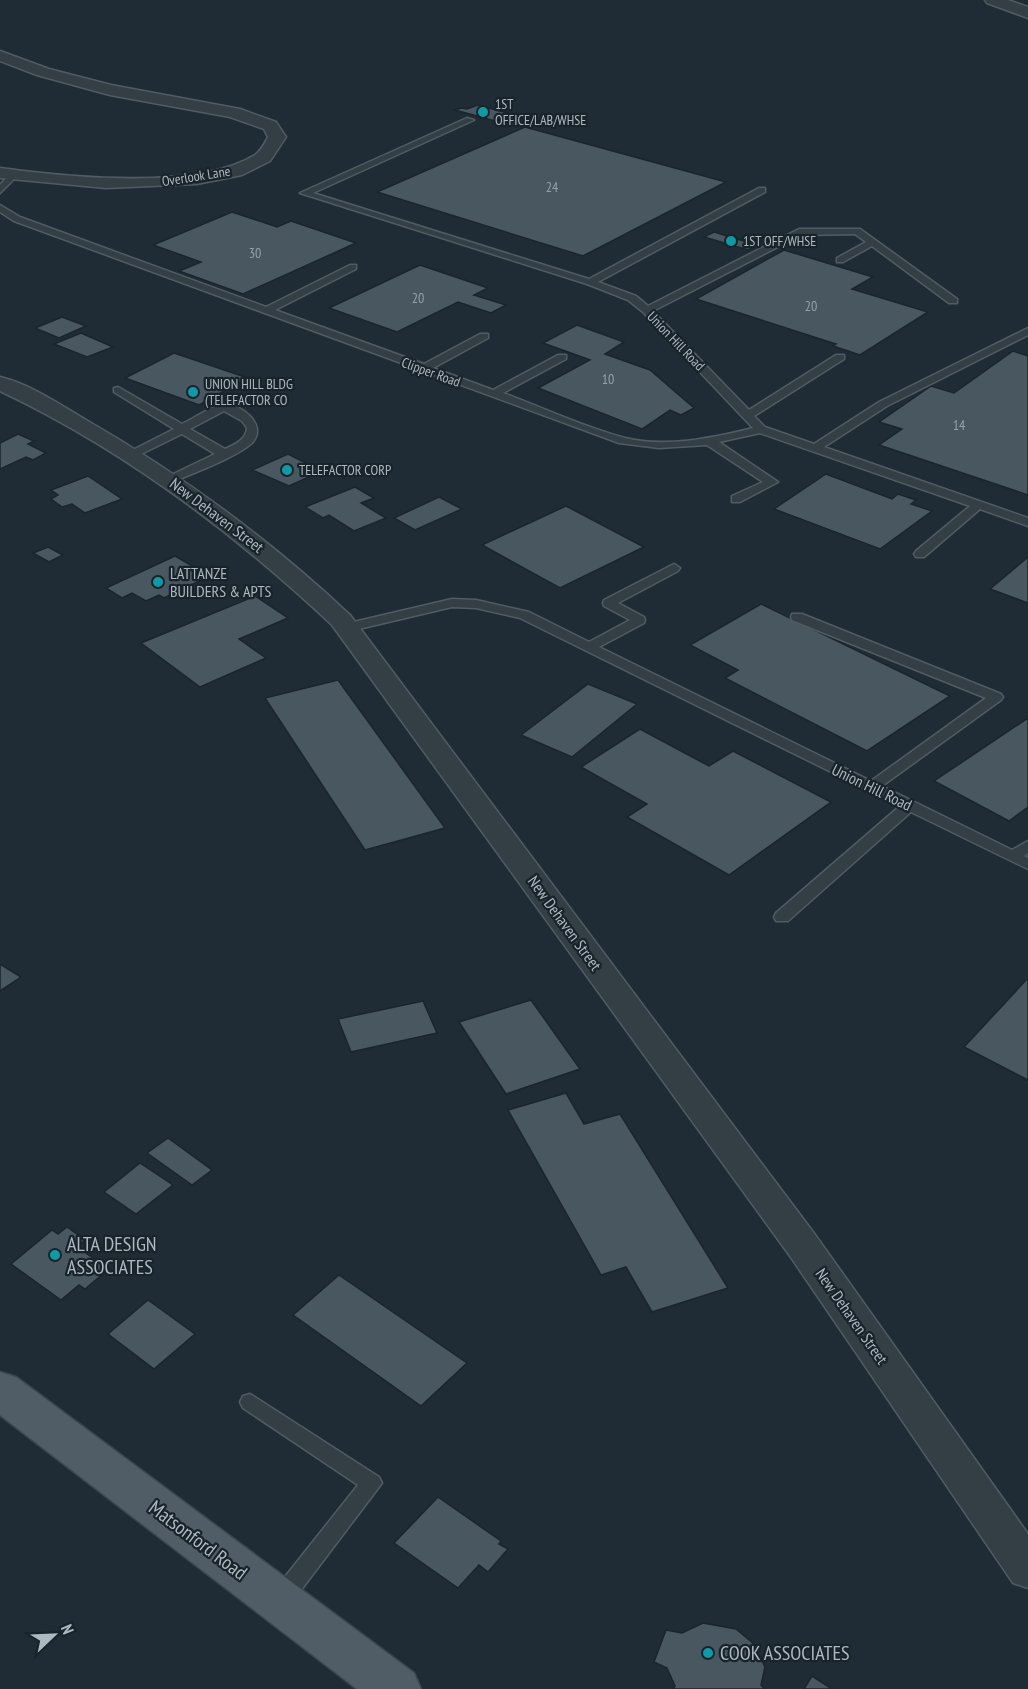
<svg xmlns="http://www.w3.org/2000/svg" width="1028" height="1689" viewBox="0 0 1028 1689" font-family="'PT Sans Narrow',sans-serif">
	<style>
		.building { fill: #485760; stroke: #1a252c; stroke-width: 1.5 }
		.lines { fill: none; stroke-linecap: round; stroke-linejoin: round }
		.service-casing { stroke: #505c63; stroke-width: 3 }
		.minor-casing { stroke: #505c63; stroke-width: 3 }
		.tertiary-casing { stroke: #505c63; stroke-width: 3 }
		.primary-casing { stroke: #3c474f; stroke-width: 3 }
		.service { fill: #333e45; fill-rule: evenodd }
		.minor { fill: #333e45; fill-rule: evenodd }
		.tertiary { fill: #333e45; fill-rule: evenodd }
		.primary { fill: #515d66; fill-rule: evenodd }
		.culture-dot { fill: #0f9aa8; stroke: #19232a; stroke-width: 2 }
		.labels { text-anchor: middle; dominant-baseline: central; stroke-width: 4.5; stroke-linejoin: round; paint-order: stroke }
		.far-poi-label { font-size: 14px; fill: #adb9c2; stroke: #19232a; text-anchor: start }
		.far-street-label { font-size: 14px; fill: #adb9c2; stroke: #19232a }
		.number-label { font-size: 14px; fill: #94a0aa }
		.street-label { font-size: 16px; fill: #adb9c2; stroke: #19232a }
		.poi-label { font-size: 16px; fill: #adb9c2; stroke: #19232a; text-anchor: start }
		.near-poi-label { font-size: 20px; fill: #adb9c2; stroke: #19232a; text-anchor: start }
		.near-street-label { font-size: 20px; fill: #adb9c2; stroke: #19232a }
	</style>
	<rect width="100%" height="100%" fill="#202c35"/>
	<g class="building">
		<path d="M 478,105 L 511,114 L 495,121 L 455,110 L 461,108 L 467,109 Z"/>
		<path d="M 509,119 L 524,123 L 516,127 L 501,122 Z"/>
		<path d="M 525,127 L 726,182 L 583,256 L 377,192 Z"/>
		<path d="M 232,212 L 277,227 L 291,221 L 356,243 L 243,294 L 179,271 L 201,262 L 153,245 Z"/>
		<path d="M 714,232 L 757,245 L 748,250 L 704,237 Z"/>
		<path d="M 784,250 L 873,277 L 852,289 L 928,312 L 860,355 L 833,346 L 836,344 L 696,299 Z"/>
		<path d="M 420,265 L 488,288 L 474,295 L 506,305 L 491,313 L 458,302 L 397,332 L 329,308 Z"/>
		<path d="M 62,317 L 86,326 L 59,338 L 35,328 Z"/>
		<path d="M 577,325 L 624,342 L 605,354 L 650,370 L 694,408 L 681,415 L 670,410 L 642,429 L 538,388 L 590,360 L 543,343 Z"/>
		<path d="M 81,333 L 113,347 L 87,357 L 54,344 Z"/>
		<path d="M 1013,351 L 1028,356 L 1028,495 L 879,445 L 902,429 L 879,422 L 931,386 L 954,393 Z"/>
		<path d="M 174,353 L 248,378 L 199,405 L 125,378 Z"/>
		<path d="M 18,434 L 34,441 L 28,444 L 46,453 L 33,460 L 26,457 L 0,469 L 0,443 Z"/>
		<path d="M 288,454 L 322,471 L 289,486 L 252,470 Z"/>
		<path d="M 826,474 L 892,499 L 898,494 L 916,500 L 911,504 L 932,511 L 880,549 L 774,509 Z"/>
		<path d="M 88,476 L 122,499 L 85,513 L 72,504 L 62,507 L 51,499 L 58,495 L 51,490 Z"/>
		<path d="M 355,487 L 374,498 L 361,503 L 386,518 L 354,531 L 329,515 L 323,518 L 305,507 Z"/>
		<path d="M 439,497 L 462,509 L 415,530 L 394,518 Z"/>
		<path d="M 566,506 L 644,547 L 560,588 L 482,545 Z"/>
		<path d="M 48,547 L 63,555 L 49,562 L 33,553 Z"/>
		<path d="M 175,556 L 210,576 L 164,598 L 159,595 L 146,601 L 132,593 L 122,598 L 106,588 Z"/>
		<path d="M 1028,557 L 1028,603 L 990,589 Z"/>
		<path d="M 255,596 L 288,618 L 239,639 L 266,658 L 200,687 L 141,643 Z"/>
		<path d="M 761,604 L 950,696 L 867,751 L 725,678 L 738,670 L 690,645 Z"/>
		<path d="M 338,680 L 445,828 L 365,850 L 265,698 Z"/>
		<path d="M 588,684 L 637,704 L 572,757 L 521,735 Z"/>
		<path d="M 1028,718 L 1028,807 L 1009,821 L 934,781 Z"/>
		<path d="M 640,729 L 709,766 L 733,751 L 831,802 L 729,875 L 627,817 L 647,804 L 581,767 Z"/>
		<path d="M 0,964 L 21,977 L 0,991 Z"/>
		<path d="M 1028,978 L 1028,1080 L 964,1047 Z"/>
		<path d="M 531,1000 L 580,1069 L 506,1094 L 459,1022 Z"/>
		<path d="M 423,1001 L 437,1033 L 351,1052 L 338,1019 Z"/>
		<path d="M 566,1093 L 584,1124 L 620,1114 L 728,1288 L 652,1312 L 626,1267 L 601,1275 L 508,1110 Z"/>
		<path d="M 168,1138 L 212,1170 L 192,1185 L 147,1153 Z"/>
		<path d="M 140,1163 L 173,1185 L 136,1214 L 104,1192 Z"/>
		<path d="M 67,1227 L 85,1240 L 77,1247 L 109,1269 L 85,1289 L 79,1285 L 61,1300 L 11,1264 L 52,1230 L 58,1234 Z"/>
		<path d="M 339,1275 L 467,1363 L 421,1406 L 293,1315 Z"/>
		<path d="M 148,1300 L 195,1334 L 154,1369 L 108,1334 Z"/>
		<path d="M 438,1497 L 501,1541 L 499,1544 L 508,1549 L 488,1572 L 479,1565 L 458,1588 L 394,1543 Z"/>
		<path d="M 703,1623 L 736,1629 L 754,1644 L 765,1667 L 761,1685 L 765,1689 L 673,1689 L 675,1686 L 667,1668 L 654,1662 L 666,1630 L 682,1633 Z"/>
		<path d="M 812,1676 L 832,1689 L 804,1689 Z"/>
	</g>
	<g class="lines">
		<defs>
			<g id="service">
				<path d="M 467,118 L 474,120 L 313,193 L 589,279 L 759,188 L 765,188 L 765,192 L 598,282 L 636,296 L 648,306 L 799,229 L 860,229 L 957,299 L 957,303 L 949,303 L 872,246 L 843,262 L 837,262 L 837,258 L 866,242 L 855,234 L 801,235 L 653,311 L 749,410 L 836,355 L 844,355 L 844,359 L 754,416 L 765,427 L 814,444 L 879,402 L 1028,328 L 1028,335 L 887,406 L 824,447 L 1028,518 L 1028,526 L 980,509 L 924,557 L 916,557 L 914,554 L 916,551 L 970,506 L 760,433 L 719,442 L 778,482 L 740,502 L 732,502 L 732,496 L 763,482 L 707,445 L 659,448 L 619,443 L 14,221 L 0,212 L 0,205 L 20,217 L 266,307 L 350,265 L 356,265 L 356,269 L 275,310 L 424,364 L 480,334 L 488,334 L 488,338 L 433,368 L 493,390 L 558,355 L 566,355 L 566,359 L 503,393 C 541,407 586,428 625,438 C 666,448 713,438 753,428 L 643,312 L 628,300 L 587,284 L 300,193 Z"/>
				<path d="M 11,173 L 18,175 L 0,193 L 0,185 Z"/>
				<path d="M 118,387 L 182,424 C 191,420 215,404 224,404 C 239,403 269,424 252,443 C 237,457 193,473 173,482 L 165,482 L 165,478 L 215,454 L 182,434 L 135,457 L 127,457 L 127,453 L 174,429 L 114,392 L 114,388 ZM 224,411 L 242,421 L 247,428 C 246,440 234,445 225,449 L 190,429 Z"/>
				<path d="M 674,564 L 680,568 L 678,571 L 618,603 L 644,617 L 645,620 L 644,623 L 599,647 L 871,781 L 986,698 L 792,620 L 791,617 L 792,614 L 802,614 L 1001,694 L 1003,697 L 1001,700 L 882,786 L 1012,850 L 1028,841 L 1028,853 L 1024,856 L 1028,858 L 1028,869 L 911,812 L 788,921 L 776,921 L 774,917 L 776,913 L 900,806 L 520,618 L 476,608 L 452,607 L 346,632 L 339,628 L 341,625 L 452,599 L 476,600 L 529,612 L 589,642 L 630,620 L 604,606 L 603,603 L 604,600 Z"/>
				<path d="M 250,1394 L 379,1477 L 382,1483 L 289,1606 L 281,1609 L 273,1606 L 270,1599 L 273,1592 L 358,1485 L 243,1408 L 240,1402 L 243,1396 Z"/>
			</g>
			<g id="minor">
				<path d="M 0,51 L 49,69 L 111,85 L 240,109 L 276,122 L 286,137 L 270,161 L 242,175 L 197,184 L 106,188 L 0,178 L 0,168 C 67,177 196,191 255,155 C 261,151 265,143 268,137 L 264,129 L 230,117 L 110,95 L 37,75 L 0,61 Z"/>
				<path d="M 0,377 C 30,384 59,404 86,420 C 182,475 269,539 350,615 L 816,1236 L 1028,1534 L 1028,1588 L 1013,1583 L 790,1256 L 332,625 C 234,533 123,449 0,391 Z"/>
			</g>
			<path id="tertiary" d="M 985,0 L 1008,0 L 1028,7 L 1028,18 L 987,3 Z"/>
			<path id="primary" d="M 0,1372 L 16,1377 L 414,1673 L 421,1689 L 357,1689 L 0,1415 Z"/>
		</defs>
		<use href="#service" class="service-casing"/>
		<use href="#minor" class="minor-casing"/>
		<use href="#tertiary" class="tertiary-casing"/>
		<use href="#primary" class="primary-casing"/>
		<use href="#service" class="service"/>
		<use href="#minor" class="minor"/>
		<use href="#tertiary" class="tertiary"/>
		<use href="#primary" class="primary"/>
	</g>
	<g class="culture-dot">
		<circle cx="483" cy="112" r="6"/>
		<circle cx="731" cy="241" r="6"/>
		<circle cx="193" cy="392" r="6"/>
		<circle cx="287" cy="470" r="6"/>
		<circle cx="158" cy="582" r="6"/>
		<circle cx="55" cy="1255" r="6"/>
		<circle cx="708" cy="1653" r="6"/>
	</g>
	<g class="labels">
		<g class="far-poi-label">
			<text x="495" y="104">1ST<tspan x="495" dy="16">OFFICE/LAB/WHSE</tspan></text>
			<text x="743" y="241">1ST OFF/WHSE</text>
			<text x="205" y="384">UNION HILL BLDG<tspan x="205" dy="16">(TELEFACTOR CO</tspan></text>
			<text x="299" y="470">TELEFACTOR CORP</text>
		</g>
		<g class="far-street-label">
			<text transform="translate(196 176) rotate(-9)">Overlook Lane</text>
			<text transform="translate(676 341) rotate(46)">Union Hill Road</text>
			<text transform="translate(431 372) rotate(20)">Clipper Road</text>
		</g>
		<g class="number-label">
			<text x="552" y="187">24</text>
			<text x="255" y="253">30</text>
			<text x="418" y="298">20</text>
			<text x="811" y="306">20</text>
			<text x="608" y="379">10</text>
			<text x="959" y="425">14</text>
		</g>
		<g class="street-label">
			<text transform="translate(217 515) rotate(37)">New Dehaven Street</text>
			<text transform="translate(872 787) rotate(26)">Union Hill Road</text>
			<text transform="translate(565 923) rotate(54)">New Dehaven Street</text>
			<text transform="translate(852 1316) rotate(55)">New Dehaven Street</text>
		</g>
		<g class="poi-label">
			<text x="170" y="573">LATTANZE<tspan x="170" dy="18">BUILDERS &amp; APTS</tspan></text>
		</g>
		<g class="near-poi-label">
			<text x="67" y="1244">ALTA DESIGN<tspan x="67" dy="23">ASSOCIATES</tspan></text>
			<text x="720" y="1653">COOK ASSOCIATES</text>
		</g>
		<g class="near-street-label">
			<text transform="translate(198 1540) rotate(37)">Matsonford Road</text>
		</g>
	</g>
	<g transform="translate(54 1635) rotate(67)" stroke="#19232a" stroke-width="4.5" paint-order="stroke">
	<path d="M0-4.5L10 22L0 15L-10 22Z" fill="#adb9c2"/>
	<text y="-9" font-size="16" font-weight="bold" text-anchor="middle" fill="#adb9c2">N</text>
	</g>
</svg>
